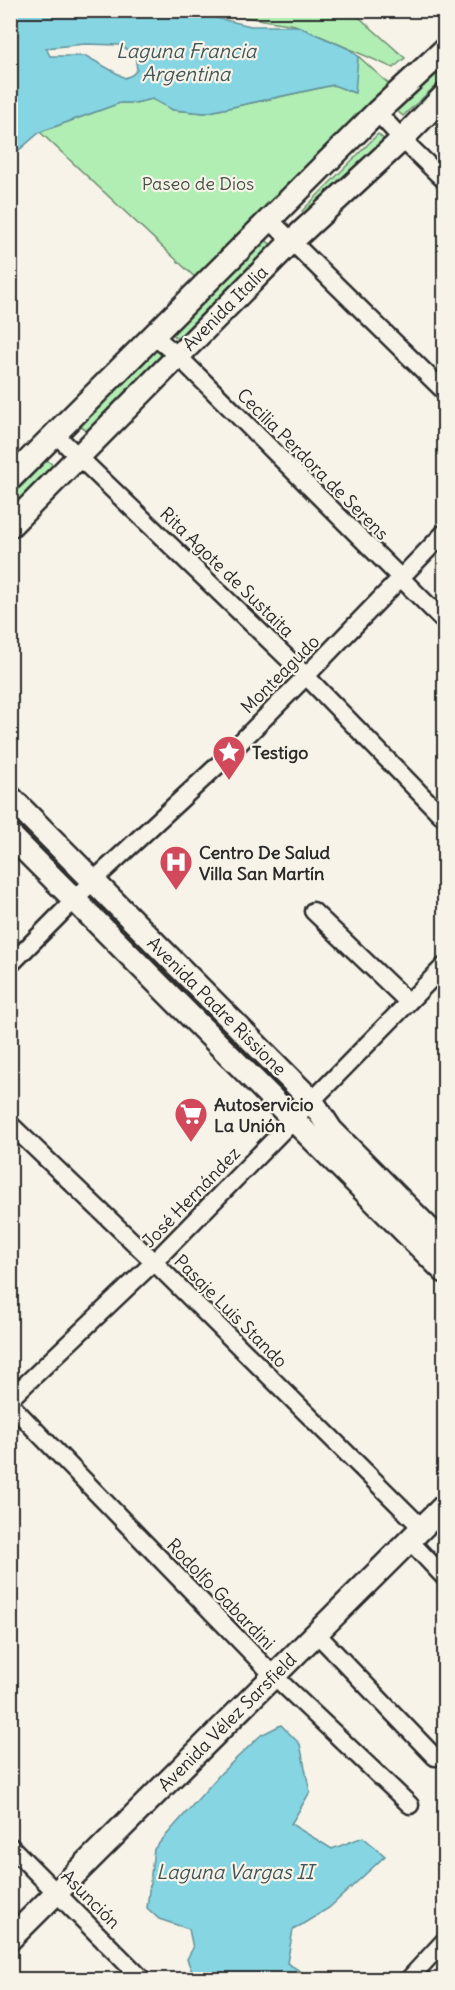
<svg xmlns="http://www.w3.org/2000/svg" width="455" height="1990" viewBox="0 0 455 1990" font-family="Delius,sans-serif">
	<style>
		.green { fill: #b1eeb4; stroke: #6e8c70; stroke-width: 1.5 }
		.water { fill: #86d5e3; stroke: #629199; stroke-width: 1.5; fill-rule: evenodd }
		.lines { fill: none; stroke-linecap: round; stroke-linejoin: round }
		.street-casing { stroke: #2b2b2b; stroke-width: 21 }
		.secondary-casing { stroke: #2b2b2b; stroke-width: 27 }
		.street { stroke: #f7f3e8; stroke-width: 16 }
		.secondary { stroke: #f7f3e8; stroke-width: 22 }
		.labels { text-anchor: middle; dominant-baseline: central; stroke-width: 4.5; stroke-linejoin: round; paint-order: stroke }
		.park-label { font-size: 18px; fill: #465246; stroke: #f7f3e8 }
		.street-label { font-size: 18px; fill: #2b2b2b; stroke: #f7f3e8 }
		.poi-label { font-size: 18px; font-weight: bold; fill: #2b2b2b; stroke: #f7f3e8; text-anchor: start }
		.water-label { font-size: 20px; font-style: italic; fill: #425659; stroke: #f7f3e8 }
	</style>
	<rect width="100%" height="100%" fill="#f7f3e8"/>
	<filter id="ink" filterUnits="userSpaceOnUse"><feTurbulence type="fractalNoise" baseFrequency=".0167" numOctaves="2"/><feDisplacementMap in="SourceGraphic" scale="12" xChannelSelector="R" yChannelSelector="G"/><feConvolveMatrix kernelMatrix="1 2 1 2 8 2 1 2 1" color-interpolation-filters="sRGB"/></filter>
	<g filter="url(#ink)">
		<g class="green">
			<path d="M 205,11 L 352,11 L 405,58 L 393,68 L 295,25 Z"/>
			<path d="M 358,56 L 391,86 L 200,282 L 40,132 L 120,103 L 135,103 L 152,99 L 173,110 L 205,113 L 334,85 L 354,93 Z"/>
			<path d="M 444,65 L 444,78 L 403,116 L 396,110 Z"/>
			<path d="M 378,134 L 386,141 L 307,219 L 302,211 Z"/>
			<path d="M 265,239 L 274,248 L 179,341 L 172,333 Z"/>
			<path d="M 155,349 L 164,357 L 90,434 L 81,426 Z"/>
			<path d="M 47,460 L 55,467 L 11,514 L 11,497 Z"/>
			<path d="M 10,811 L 73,875 L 70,878 L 11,818 Z"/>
			<path d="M 104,900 L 282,1084 L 276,1089 L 94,910 Z"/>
		</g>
		<g class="water">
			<path d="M 11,10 L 186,11 L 251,26 L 297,26 L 349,49 L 358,56 L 355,93 L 333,85 L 205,113 L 173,110 L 152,99 L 135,103 L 120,103 L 40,132 L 11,157 ZM 85,44 L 120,45 L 135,55 L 137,70 L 132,75 L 125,78 L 86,56 L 50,56 L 46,48 Z"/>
			<path d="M 281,1725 L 300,1744 L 310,1792 L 291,1824 L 332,1849 L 363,1837 L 385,1856 L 329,1908 L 293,1930 L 287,1963 L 313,1979 L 195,1979 L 187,1959 L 193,1948 L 189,1929 L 159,1919 L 147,1908 L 154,1849 L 221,1773 L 261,1735 Z"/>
		</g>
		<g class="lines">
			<defs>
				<g id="street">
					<path d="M 377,112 L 402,139 L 444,180"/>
					<path d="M 270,220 L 444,391"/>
					<path d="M 154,336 L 178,356 L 444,621"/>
					<path d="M 55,434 L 306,676 L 444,818"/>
					<path d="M 313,911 L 408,1002"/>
					<path d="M 10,965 L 93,881 L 216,767 L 306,676 L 444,533"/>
					<path d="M 10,1124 L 154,1262 L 422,1528"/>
					<path d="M 10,1399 L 154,1262 L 444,966"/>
					<path d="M 10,1404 L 273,1675 L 410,1805"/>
					<path d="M 409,1540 L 444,1577"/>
					<path d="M 316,1633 L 435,1757"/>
					<path d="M 10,1846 L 143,1980"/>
					<path d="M 408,1980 L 444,1941"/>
				</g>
				<g id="secondary">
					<path d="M 10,479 L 377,112 L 444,50"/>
					<path d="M 10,526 L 291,242 L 396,145 L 444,96"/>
					<path d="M 10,797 L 312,1101 L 331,1130 L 444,1244"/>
					<path d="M 10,835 L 444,1271"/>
					<path d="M 10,1939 L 444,1506"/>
				</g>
			</defs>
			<use href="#street" class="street-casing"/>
			<use href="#secondary" class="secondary-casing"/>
			<use href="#street" class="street"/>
			<use href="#secondary" class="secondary"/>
		</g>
	</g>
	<defs>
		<symbol id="sight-pin" viewBox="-11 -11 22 30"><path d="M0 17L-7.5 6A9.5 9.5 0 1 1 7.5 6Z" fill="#d1495b" stroke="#f7f3e8"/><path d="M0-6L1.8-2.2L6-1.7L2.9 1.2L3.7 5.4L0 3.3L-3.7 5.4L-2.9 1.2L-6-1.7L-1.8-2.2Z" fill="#fff"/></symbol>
		<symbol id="hospital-pin" viewBox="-11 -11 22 30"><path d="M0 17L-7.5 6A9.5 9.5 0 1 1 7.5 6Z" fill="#d1495b" stroke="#f7f3e8"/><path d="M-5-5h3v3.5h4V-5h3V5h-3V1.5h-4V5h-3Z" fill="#fff"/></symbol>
		<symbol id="supermarket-pin" viewBox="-11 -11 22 30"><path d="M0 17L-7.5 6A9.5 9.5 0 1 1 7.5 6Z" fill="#d1495b" stroke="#f7f3e8"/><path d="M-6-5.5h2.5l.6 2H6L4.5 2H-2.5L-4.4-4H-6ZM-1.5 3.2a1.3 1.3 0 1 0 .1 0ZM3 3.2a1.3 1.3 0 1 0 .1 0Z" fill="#fff"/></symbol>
	</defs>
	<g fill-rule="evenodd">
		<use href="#sight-pin" x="210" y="733" width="38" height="52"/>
		<use href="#hospital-pin" x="157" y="843" width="38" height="52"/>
		<use href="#supermarket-pin" x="172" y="1095" width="38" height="52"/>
	</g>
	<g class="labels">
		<g class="park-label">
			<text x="198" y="183">Paseo de Dios</text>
		</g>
		<g class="street-label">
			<text transform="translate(225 308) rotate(-45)">Avenida Italia</text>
			<text transform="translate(313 464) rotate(45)">Cecilia Perdora de Serens</text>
			<text transform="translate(227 572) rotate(44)">Rita Agote de Sustaita</text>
			<text transform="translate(280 674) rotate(-45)">Monteagudo</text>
			<text transform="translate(217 1006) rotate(45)">Avenida Padre Rissione</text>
			<text transform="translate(191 1197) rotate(-46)">José Hernández</text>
			<text transform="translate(231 1311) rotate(45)">Pasaje Luis Stando</text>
			<text transform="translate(221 1594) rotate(46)">Rodolfo Gabardini</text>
			<text transform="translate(227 1722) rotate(-45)">Avenida Vélez Sarsfield</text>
			<text transform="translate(91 1899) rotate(45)">Asunción</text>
		</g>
		<g class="poi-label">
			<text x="252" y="752">Testigo</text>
			<text x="199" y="852">Centro De Salud<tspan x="199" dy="21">Villa San Martín</tspan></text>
			<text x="214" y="1104">Autoservicio<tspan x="214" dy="21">La Unión</tspan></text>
		</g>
		<g class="water-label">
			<text x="186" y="50">Laguna Francia<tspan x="186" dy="23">Argentina</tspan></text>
			<text x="235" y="1871">Laguna Vargas II</text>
		</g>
	</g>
	<rect width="455" height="1990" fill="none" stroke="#f7f3e8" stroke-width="36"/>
	<rect x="18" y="18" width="419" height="1954" fill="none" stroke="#2b2b2b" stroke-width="2" filter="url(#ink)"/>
</svg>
